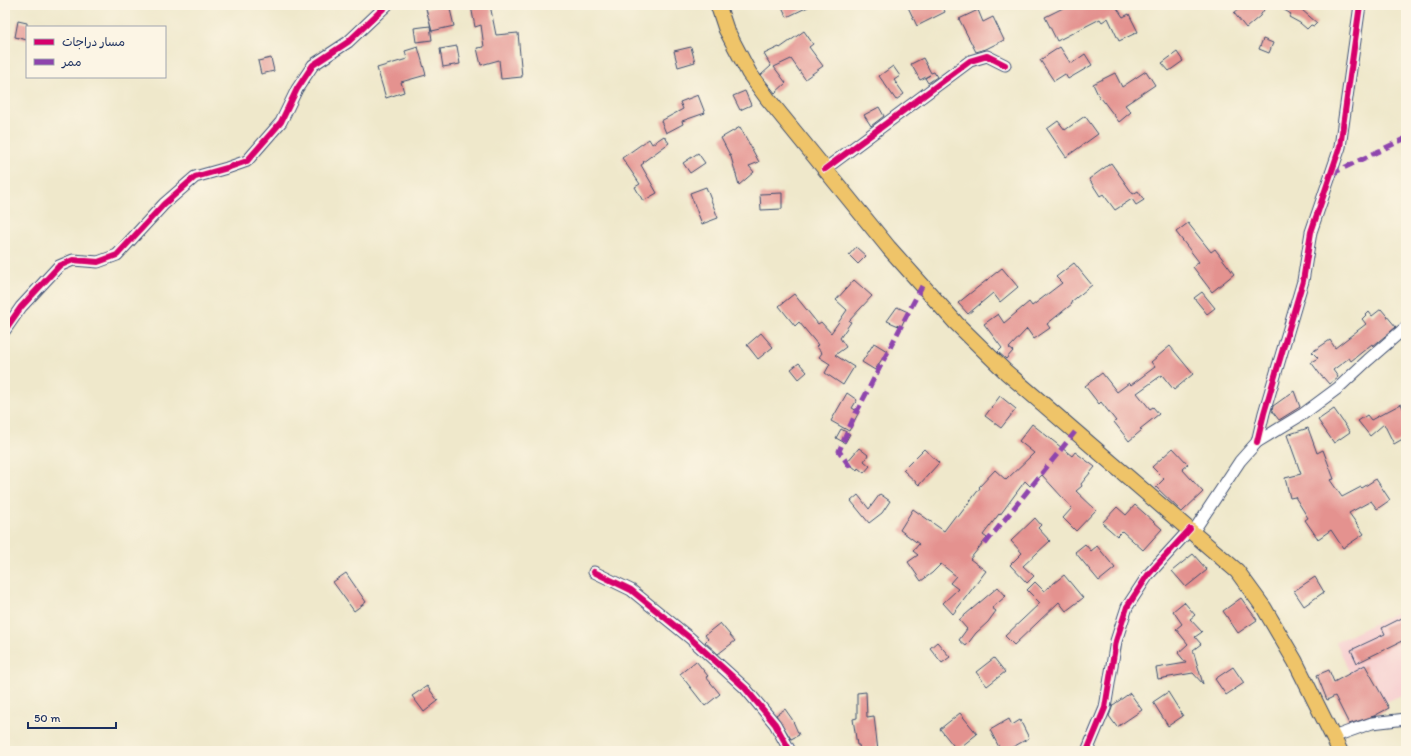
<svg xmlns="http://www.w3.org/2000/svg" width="1411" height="756" viewBox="0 0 1411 756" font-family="Itim,'Playpen Sans Arabic',sans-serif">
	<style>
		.built { fill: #f7cfd0 }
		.building { fill: #e4928f }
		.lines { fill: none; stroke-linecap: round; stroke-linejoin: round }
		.minor-casing { stroke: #3b4b6e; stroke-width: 13 }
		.major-casing { stroke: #3b4b6e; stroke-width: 17 }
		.minor { stroke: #fff; stroke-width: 11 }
		.major { stroke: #efc469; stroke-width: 15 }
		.quiet { stroke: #8e44ad; stroke-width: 5; stroke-dasharray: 10 5; stroke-linecap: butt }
		.cycleway-casing { stroke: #fcf5e5; stroke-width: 8 }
		.cycleway { stroke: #d6006c; stroke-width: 6 }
	</style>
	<rect width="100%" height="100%" fill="#fcf5e5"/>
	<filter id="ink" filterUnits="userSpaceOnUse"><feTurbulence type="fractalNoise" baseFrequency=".025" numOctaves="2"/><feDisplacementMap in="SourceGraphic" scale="8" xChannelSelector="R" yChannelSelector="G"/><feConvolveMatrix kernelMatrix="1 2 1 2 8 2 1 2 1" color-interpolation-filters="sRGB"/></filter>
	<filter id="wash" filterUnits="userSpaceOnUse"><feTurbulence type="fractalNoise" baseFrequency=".012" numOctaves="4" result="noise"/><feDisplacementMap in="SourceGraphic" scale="16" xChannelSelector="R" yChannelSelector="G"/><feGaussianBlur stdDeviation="0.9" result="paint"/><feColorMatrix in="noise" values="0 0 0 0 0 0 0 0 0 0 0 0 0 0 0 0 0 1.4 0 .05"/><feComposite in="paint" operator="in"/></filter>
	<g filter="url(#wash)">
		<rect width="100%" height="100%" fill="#efe8cb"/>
		<path class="built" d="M 1406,608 L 1406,693 L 1366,711 L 1336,642 Z"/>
		<g id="blocks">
			<g class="building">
				<path d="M 444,5 L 449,5 L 454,26 L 432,31 L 426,9 Z"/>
				<path d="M 478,5 L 490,5 L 496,35 L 518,33 L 522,77 L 501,79 L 499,60 L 481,65 L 477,48 L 484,47 L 481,25 L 475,27 L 471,6 Z"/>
				<path d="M 781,5 L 812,5 L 787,17 Z"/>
				<path d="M 907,5 L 942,5 L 945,12 L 917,26 Z"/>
				<path d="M 1069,5 L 1115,5 L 1123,17 L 1129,14 L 1138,32 L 1119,41 L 1108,18 L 1102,22 L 1100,19 L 1057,41 L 1045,17 Z"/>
				<path d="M 1244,5 L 1267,5 L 1260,16 L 1246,28 L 1234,13 Z"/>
				<path d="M 1276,5 L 1305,5 L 1302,10 L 1317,23 L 1314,26 L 1311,25 L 1307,29 L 1300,23 L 1289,17 L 1291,14 Z"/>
				<path d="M 978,10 L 983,22 L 993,17 L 1004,40 L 986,49 L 976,52 L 959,19 Z"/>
				<path d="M 18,21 L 27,23 L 27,40 L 15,37 Z"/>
				<path d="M 430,26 L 432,40 L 416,42 L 414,28 Z"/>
				<path d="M 804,31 L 813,44 L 809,47 L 823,66 L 805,79 L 791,59 L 774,67 L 786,83 L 775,93 L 761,75 L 771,66 L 764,54 L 779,47 L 780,48 Z"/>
				<path d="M 1263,39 L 1273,43 L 1269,53 L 1259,49 Z"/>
				<path d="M 457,46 L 460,64 L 443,67 L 440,49 Z"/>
				<path d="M 418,47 L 426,75 L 401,82 L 404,92 L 386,98 L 377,68 L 407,59 L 405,51 Z"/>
				<path d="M 691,47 L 695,62 L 678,67 L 674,51 Z"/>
				<path d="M 1060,47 L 1071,64 L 1085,54 L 1092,65 L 1068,79 L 1065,74 L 1054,81 L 1040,60 Z"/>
				<path d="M 1177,52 L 1183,61 L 1169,71 L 1162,63 Z"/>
				<path d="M 271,58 L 274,71 L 261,74 L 258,61 Z"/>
				<path d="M 923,58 L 931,73 L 934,72 L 937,77 L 928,83 L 925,78 L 930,75 L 920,80 L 911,64 Z"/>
				<path d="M 893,66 L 900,76 L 894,80 L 904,94 L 896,100 L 879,76 Z"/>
				<path d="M 1146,71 L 1155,85 L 1125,105 L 1131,112 L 1119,122 L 1101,98 L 1100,99 L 1093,84 L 1115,73 L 1122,87 Z"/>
				<path d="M 745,91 L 751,105 L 740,110 L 733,96 Z"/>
				<path d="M 698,95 L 705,113 L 682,121 L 683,124 L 666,133 L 661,121 L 683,109 L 680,102 Z"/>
				<path d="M 879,107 L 884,116 L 871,126 L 864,115 Z"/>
				<path d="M 1085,116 L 1098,134 L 1066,157 L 1047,129 L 1058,121 L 1065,130 Z"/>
				<path d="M 740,127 L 759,162 L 749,166 L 754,172 L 739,185 L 731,157 L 721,138 Z"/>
				<path d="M 664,136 L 669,143 L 643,162 L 644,163 L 641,165 L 657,193 L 643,201 L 635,187 L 640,184 L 622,158 L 649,139 L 652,144 Z"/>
				<path d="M 698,153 L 705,163 L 690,173 L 683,163 Z"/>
				<path d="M 1111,163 L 1133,194 L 1138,191 L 1144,200 L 1136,205 L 1132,199 L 1115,210 L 1103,194 L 1100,196 L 1089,179 Z"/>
				<path d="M 706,187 L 718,218 L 702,224 L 690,193 Z"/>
				<path d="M 782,193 L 782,209 L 761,210 L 760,194 Z"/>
				<path d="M 1188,223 L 1211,252 L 1215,249 L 1234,274 L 1212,292 L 1193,267 L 1199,262 L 1176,232 Z"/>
				<path d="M 856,247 L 866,256 L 858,264 L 849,255 Z"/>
				<path d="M 1074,263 L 1092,285 L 1071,302 L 1072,304 L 1047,324 L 1050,328 L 1034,339 L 1027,329 L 1009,348 L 1013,351 L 1006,359 L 998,352 L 1002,348 L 984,324 L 998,314 L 1004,323 L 1029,302 L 1032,306 L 1062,283 L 1056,277 Z"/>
				<path d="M 1002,268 L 1018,287 L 1000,302 L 993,293 L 968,314 L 958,303 Z"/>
				<path d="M 854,280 L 872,296 L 849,321 L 851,322 L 840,338 L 846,347 L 835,355 L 854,367 L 843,385 L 825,373 L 830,364 L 819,357 L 822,353 L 816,346 L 818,345 L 799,322 L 795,326 L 779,306 L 794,294 L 818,324 L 821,322 L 831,333 L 847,310 L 836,300 Z"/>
				<path d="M 1202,292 L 1215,308 L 1207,314 L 1194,298 Z"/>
				<path d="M 897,307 L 908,312 L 901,327 L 887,321 Z"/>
				<path d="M 1381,309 L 1396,327 L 1373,346 L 1372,344 L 1351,361 L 1349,358 L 1333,370 L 1338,377 L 1329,384 L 1323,377 L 1322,377 L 1311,362 L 1318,358 L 1312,352 L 1330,340 L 1335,348 L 1366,324 L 1362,319 L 1369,312 L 1372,316 Z"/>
				<path d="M 761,333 L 773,347 L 758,359 L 747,345 Z"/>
				<path d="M 874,343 L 887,351 L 875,370 L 862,362 Z"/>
				<path d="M 1170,346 L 1193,374 L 1174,390 L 1162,375 L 1137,393 L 1150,409 L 1153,407 L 1159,414 L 1140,429 L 1142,430 L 1129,441 L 1114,422 L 1116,421 L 1101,402 L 1099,404 L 1085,386 L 1102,373 L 1117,392 L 1129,383 L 1131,385 L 1155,367 L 1151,362 Z"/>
				<path d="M 799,363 L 807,372 L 799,379 L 791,369 Z"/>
				<path d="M 1294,391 L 1300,407 L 1279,420 L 1272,411 L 1273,406 Z"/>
				<path d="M 847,393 L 857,400 L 852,408 L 859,412 L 849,431 L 831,421 Z"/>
				<path d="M 1000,396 L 1016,409 L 1001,428 L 985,416 Z"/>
				<path d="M 1401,404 L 1406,414 L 1406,437 L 1394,444 L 1384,424 L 1370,436 L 1358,421 L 1367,415 L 1371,420 Z"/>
				<path d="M 1334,409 L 1350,432 L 1334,443 L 1318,420 Z"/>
				<path d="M 1032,424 L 1072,456 L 1075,452 L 1095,467 L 1081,484 L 1082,486 L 1076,491 L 1096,510 L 1076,531 L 1063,518 L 1072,508 L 1042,475 L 1030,486 L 1025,481 L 1000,515 L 999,514 L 983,535 L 987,538 L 970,559 L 986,571 L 953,614 L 943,603 L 958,589 L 950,583 L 956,576 L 941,564 L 932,573 L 921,581 L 908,562 L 918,555 L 913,551 L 919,544 L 900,530 L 913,509 L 944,531 L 956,515 L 958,517 L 980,488 L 979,487 L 995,470 L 1006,480 L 1034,453 L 1019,441 Z"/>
				<path d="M 1308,428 L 1317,453 L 1323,450 L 1334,479 L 1330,480 L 1342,497 L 1361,487 L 1362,488 L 1376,479 L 1390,500 L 1377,509 L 1371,501 L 1349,513 L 1364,534 L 1343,548 L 1331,530 L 1318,539 L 1305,520 L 1308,518 L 1295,497 L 1290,498 L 1285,478 L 1301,474 L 1287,435 Z"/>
				<path d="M 841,429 L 850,434 L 845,443 L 836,438 Z"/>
				<path d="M 859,448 L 868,455 L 864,461 L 870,466 L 864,473 L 858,468 L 857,470 L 847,462 Z"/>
				<path d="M 1173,448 L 1188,464 L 1182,469 L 1203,492 L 1182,512 L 1156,487 L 1164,479 L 1152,467 Z"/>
				<path d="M 924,449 L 939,463 L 919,485 L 903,470 Z"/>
				<path d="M 880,494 L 890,501 L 882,513 L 869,523 L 851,501 L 858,495 L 869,509 Z"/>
				<path d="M 1135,505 L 1162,529 L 1143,550 L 1122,531 L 1117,536 L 1102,523 L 1117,507 L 1126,515 Z"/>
				<path d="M 1035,518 L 1041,525 L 1038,528 L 1050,541 L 1023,566 L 1034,576 L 1027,583 L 1010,565 L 1022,553 L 1011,541 Z"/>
				<path d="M 1085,544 L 1091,551 L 1097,546 L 1115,568 L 1099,581 L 1075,552 Z"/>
				<path d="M 1193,554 L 1207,570 L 1186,587 L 1172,571 Z"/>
				<path d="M 346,573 L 366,602 L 354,611 L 333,582 Z"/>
				<path d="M 1064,575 L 1083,598 L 1066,611 L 1059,602 L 1014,645 L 1005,636 L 1040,603 L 1027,590 L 1035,582 L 1044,591 Z"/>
				<path d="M 1315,577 L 1324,592 L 1304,606 L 1294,591 Z"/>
				<path d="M 998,587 L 1006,596 L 992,608 L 996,611 L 988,622 L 976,633 L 966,646 L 959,640 L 967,629 L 959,620 Z"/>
				<path d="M 1241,598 L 1257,620 L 1238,633 L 1223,611 Z"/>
				<path d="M 1184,602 L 1195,615 L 1190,619 L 1202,632 L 1195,637 L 1201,644 L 1193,650 L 1203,684 L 1193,673 L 1158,679 L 1156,668 L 1186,663 L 1178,653 L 1188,644 L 1176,629 L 1182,624 L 1173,611 Z"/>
				<path d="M 1406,616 L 1406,639 L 1357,663 L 1351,650 L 1385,634 L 1382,628 Z"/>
				<path d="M 720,623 L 735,641 L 718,654 L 705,642 L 708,639 L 705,635 Z"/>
				<path d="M 937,642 L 950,657 L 942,663 L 930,648 Z"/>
				<path d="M 994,658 L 1005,672 L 987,686 L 976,672 Z"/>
				<path d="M 696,661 L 708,676 L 706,677 L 720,694 L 705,706 L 680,674 Z"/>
				<path d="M 1365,665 L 1389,708 L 1374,716 L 1349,724 L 1335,696 L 1327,700 L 1317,675 L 1329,670 L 1334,682 Z"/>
				<path d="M 1233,667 L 1244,683 L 1226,695 L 1215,679 Z"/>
				<path d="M 427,686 L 438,701 L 424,712 L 412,696 Z"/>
				<path d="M 866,692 L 867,717 L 874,716 L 878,751 L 860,751 L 859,745 L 857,745 L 853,719 L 857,718 L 857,693 Z"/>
				<path d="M 1168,692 L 1183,716 L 1168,726 L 1153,702 Z"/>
				<path d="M 1130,693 L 1142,710 L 1117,727 L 1109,716 L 1113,705 Z"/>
				<path d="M 785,709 L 792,719 L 799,735 L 791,739 L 776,715 Z"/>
				<path d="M 960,713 L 977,734 L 957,750 L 940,729 Z"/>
				<path d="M 1009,719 L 1012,725 L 1020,720 L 1029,738 L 1006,751 L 1001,751 L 990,730 Z"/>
			</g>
		</g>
	</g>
	<g filter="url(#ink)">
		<use href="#blocks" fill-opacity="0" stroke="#3b4b6e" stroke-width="1"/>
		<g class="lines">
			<defs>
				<g id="minor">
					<path d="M 825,169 L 970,61 L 987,56 L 1005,65"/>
					<path d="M 5,330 L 21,307 L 59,266 L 73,260 L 98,262 L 117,255 L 164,204 L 195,177 L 227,168 L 247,161 L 281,122 L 297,89 L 313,65 L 348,42 L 387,5"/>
					<path d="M 1257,442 L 1264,413 L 1303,281 L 1311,232 L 1340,147 L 1360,5"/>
					<path d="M 1193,532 L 1240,461 L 1257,442 L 1303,414 L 1338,388 L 1368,360 L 1406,327"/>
					<path d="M 594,572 L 631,590 L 690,638 L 745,688 L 775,724 L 790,751"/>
					<path d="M 1333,737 L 1372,723 L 1406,719"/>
					<path d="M 1087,751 L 1105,708 L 1116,641 L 1127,607 L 1148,575 L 1190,529"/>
				</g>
				<path id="major" d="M 718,5 L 726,29 L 749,73 L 768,99 L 889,248 L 956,323 L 1006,372 L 1237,571 L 1264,608 L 1295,661 L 1340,751"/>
			</defs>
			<use href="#minor" class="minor-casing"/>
			<use href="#major" class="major-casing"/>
			<use href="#minor" class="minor"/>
			<use href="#major" class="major"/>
			<g class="quiet">
				<path d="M 1331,174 L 1406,138"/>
				<path d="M 850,467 L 839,451 L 854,417 L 922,286"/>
				<path d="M 985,544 L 1075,432"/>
			</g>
			<defs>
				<g id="cycleway">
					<path d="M 825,169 L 970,61 L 987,56 L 1005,65"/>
					<path d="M 5,330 L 21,307 L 59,266 L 73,260 L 98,262 L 117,255 L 164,204 L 195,177 L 227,168 L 247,161 L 281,122 L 297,89 L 313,65 L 348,42 L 387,5"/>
					<path d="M 1257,442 L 1264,413 L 1303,281 L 1311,232 L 1340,147 L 1360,5"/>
					<path d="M 594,572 L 631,590 L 690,638 L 745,688 L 775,724 L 790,751"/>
					<path d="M 1087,751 L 1105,708 L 1116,641 L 1127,607 L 1148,575 L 1190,529"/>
				</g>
			</defs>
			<use href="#cycleway" class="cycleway-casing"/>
			<use href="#cycleway" class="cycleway"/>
		</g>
	</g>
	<rect width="1411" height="756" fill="none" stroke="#fcf5e5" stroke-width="20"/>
	<rect x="26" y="26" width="140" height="52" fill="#fcf5e5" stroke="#a2a6af"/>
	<rect x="34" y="39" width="20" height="6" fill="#d6006c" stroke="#a2a6af"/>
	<text x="62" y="46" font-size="12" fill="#1b2f5e">مسار دراجات</text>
	<rect x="34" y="59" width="20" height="6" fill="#8e44ad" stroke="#a2a6af"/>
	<text x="62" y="66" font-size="12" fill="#1b2f5e">ممر</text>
	<path d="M28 722v6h88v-6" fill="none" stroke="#1b2f5e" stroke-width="2"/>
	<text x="34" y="722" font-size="12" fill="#1b2f5e" stroke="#fcf5e5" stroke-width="3" paint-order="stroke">50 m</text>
</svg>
